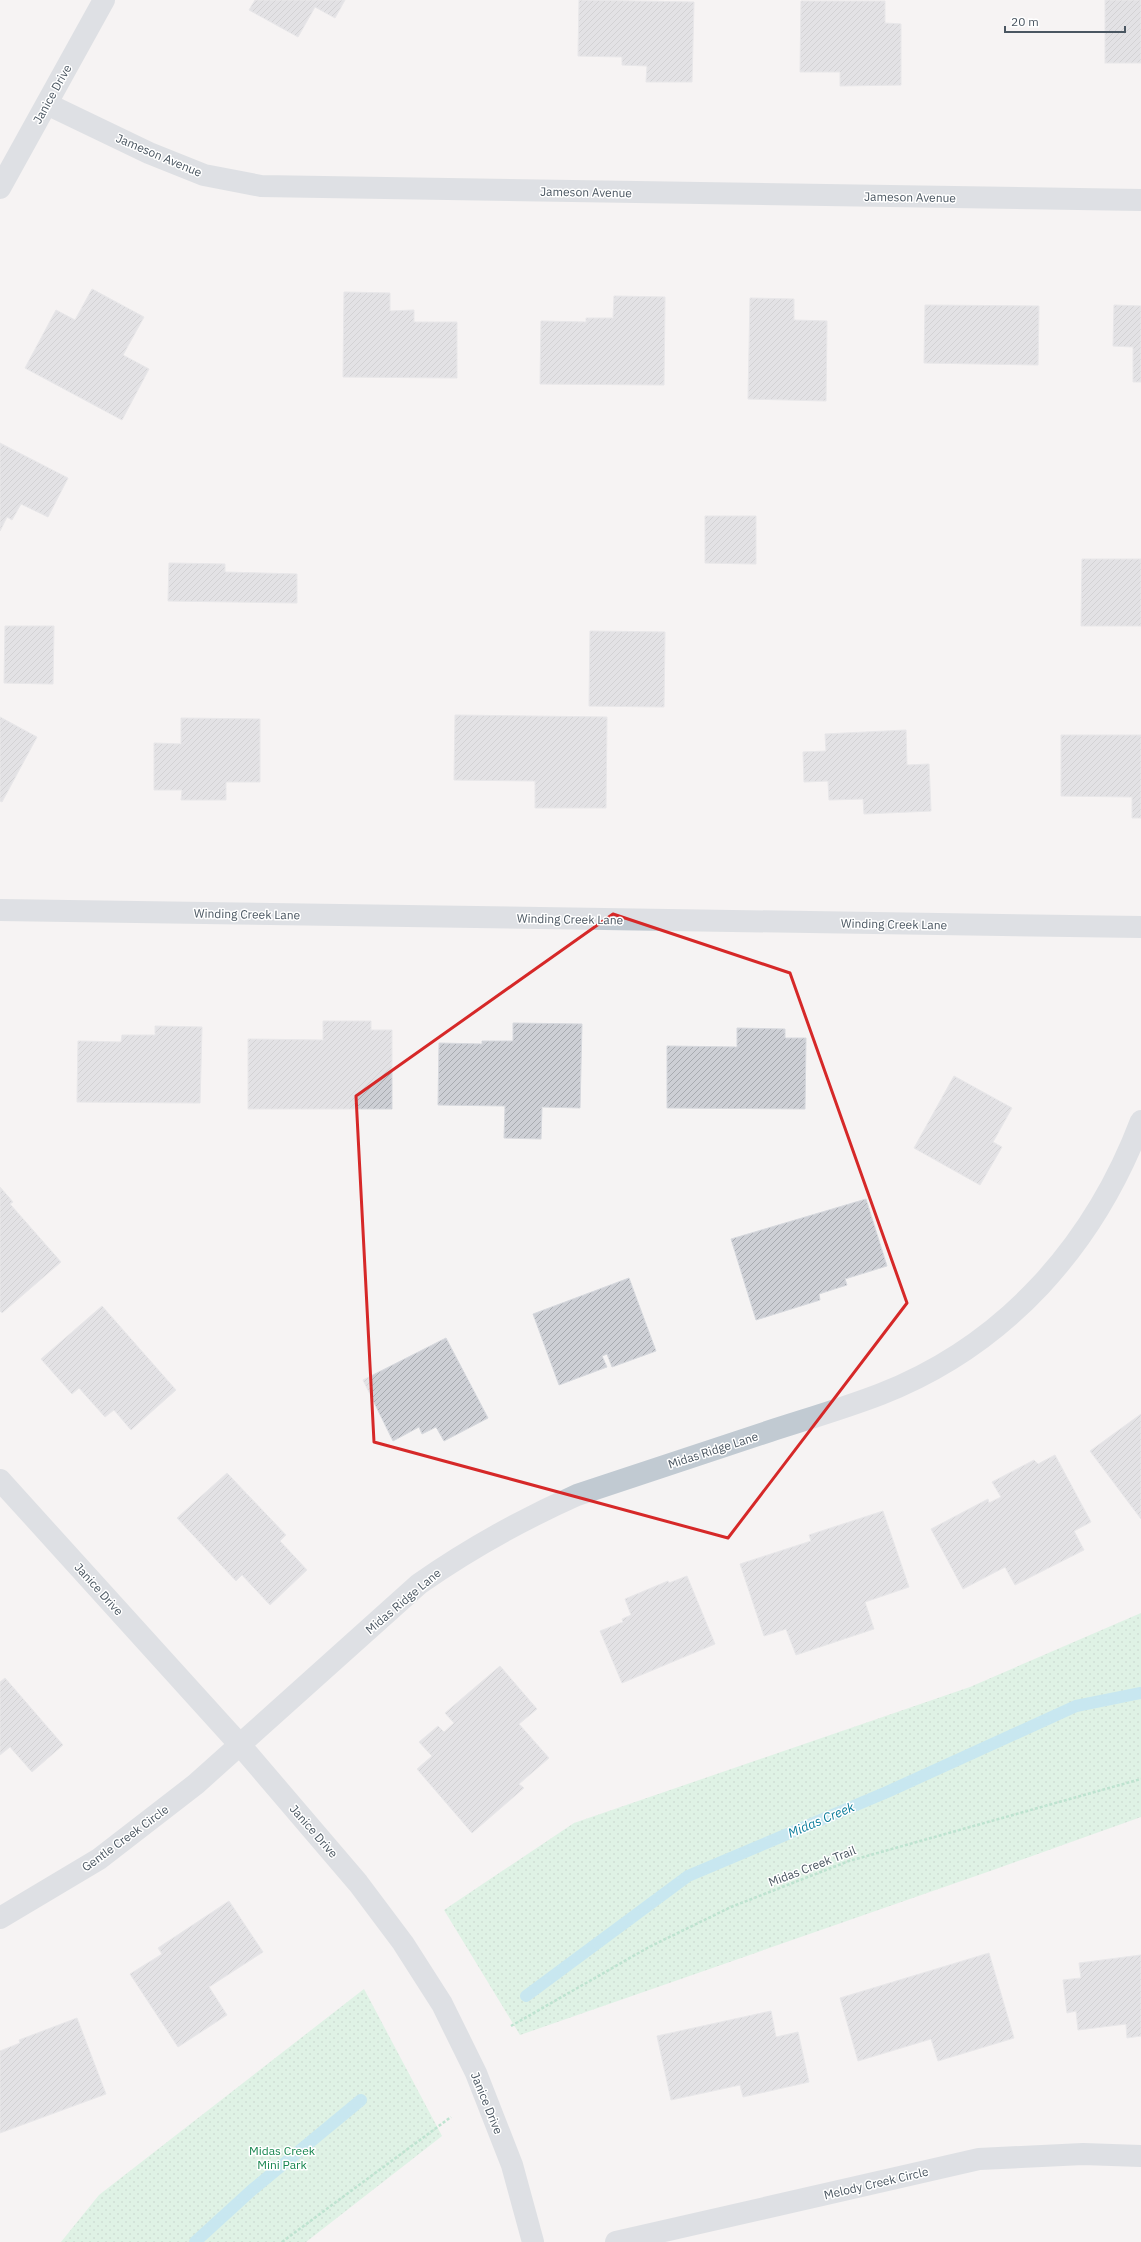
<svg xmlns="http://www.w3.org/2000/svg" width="1141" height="2242" viewBox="0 0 1141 2242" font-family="'IBM Plex Sans',sans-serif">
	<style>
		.grass { fill: url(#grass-dots) }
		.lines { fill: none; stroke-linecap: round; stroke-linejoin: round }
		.stream { stroke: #90daee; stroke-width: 12 }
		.building { fill: url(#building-hatch); stroke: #d7d9de }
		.path { stroke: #7ad0a6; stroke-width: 2.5; stroke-dasharray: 3 2; stroke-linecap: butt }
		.minor { stroke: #c1cad2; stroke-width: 22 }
		.marked { fill: none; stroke: #d62828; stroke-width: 3; stroke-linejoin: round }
		.labels { text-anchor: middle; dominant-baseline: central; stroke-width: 3; stroke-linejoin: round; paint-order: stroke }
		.street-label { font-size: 12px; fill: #4a5661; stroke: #fff }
		.park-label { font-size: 12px; fill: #17864f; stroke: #fff }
		.water-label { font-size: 13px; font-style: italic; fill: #0c7c9b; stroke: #fff }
	</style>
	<defs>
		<pattern id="grass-dots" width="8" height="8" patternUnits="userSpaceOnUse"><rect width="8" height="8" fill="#c3f1d5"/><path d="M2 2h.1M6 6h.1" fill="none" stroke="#a0c6b0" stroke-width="1.8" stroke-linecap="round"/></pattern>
		<pattern id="building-hatch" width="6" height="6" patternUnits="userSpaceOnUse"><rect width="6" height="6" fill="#cdcfd5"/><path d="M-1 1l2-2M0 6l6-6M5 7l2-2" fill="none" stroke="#a8abb0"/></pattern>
	</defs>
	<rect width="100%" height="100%" fill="#f5f3f3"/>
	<g class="grass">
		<path d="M 1141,1613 L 1141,1817 L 993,1870 L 520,2035 L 444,1910 L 574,1823 L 970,1687 Z"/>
		<path d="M 364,1989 L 442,2136 L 306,2242 L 61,2242 L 99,2195 Z"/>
	</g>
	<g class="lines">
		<g class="stream">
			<path d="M 526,1996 L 688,1876 L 887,1792 L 1076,1706 L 1141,1693"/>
			<path d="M 195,2242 L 252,2190 L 361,2100"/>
		</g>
	</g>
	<g class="building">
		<path d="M 255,0 L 345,0 L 335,18 L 315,7 L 298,37 L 249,10 Z"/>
		<path d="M 579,0 L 694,2 L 692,82 L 646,82 L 647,66 L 622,65 L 622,57 L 578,56 Z"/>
		<rect x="1105" y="0" width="36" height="63"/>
		<path d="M 801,1 L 885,1 L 885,23 L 901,24 L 901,85 L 840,86 L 840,72 L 800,72 Z"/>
		<path d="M 92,289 L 144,317 L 123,355 L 149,369 L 122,420 L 25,368 L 56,310 L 75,320 Z"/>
		<path d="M 344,292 L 390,293 L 390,311 L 414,310 L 414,322 L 457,322 L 457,378 L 343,377 Z"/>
		<path d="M 614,296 L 665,297 L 664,385 L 540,384 L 541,321 L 586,322 L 586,318 L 613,318 Z"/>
		<path d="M 750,298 L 794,299 L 794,320 L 827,321 L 826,401 L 748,399 Z"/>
		<path d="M 925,305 L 1039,306 L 1038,365 L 924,363 Z"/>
		<path d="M 1114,305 L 1141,306 L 1141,382 L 1133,382 L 1133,347 L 1113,346 Z"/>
		<path d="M 0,443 L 68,478 L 48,517 L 21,504 L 12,520 L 7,517 L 0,531 Z"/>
		<path d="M 705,516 L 756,516 L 756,564 L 705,563 Z"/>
		<path d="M 1082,559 L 1141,559 L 1141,626 L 1081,626 Z"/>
		<path d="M 169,563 L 225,564 L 225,572 L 297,574 L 297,603 L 168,601 Z"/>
		<path d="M 5,626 L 54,626 L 53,684 L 4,683 Z"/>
		<path d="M 590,631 L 665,632 L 664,707 L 589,706 Z"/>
		<path d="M 455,715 L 607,717 L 606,808 L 535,808 L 535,781 L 454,780 Z"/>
		<path d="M 0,717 L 37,737 L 2,802 L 0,801 Z"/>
		<path d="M 181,718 L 260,719 L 260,782 L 226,782 L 226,800 L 181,800 L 182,790 L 154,790 L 154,743 L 181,744 Z"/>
		<path d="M 906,730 L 907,765 L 929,764 L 931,811 L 864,814 L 863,799 L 829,800 L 828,781 L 804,782 L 803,752 L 826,751 L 825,734 Z"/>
		<path d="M 1061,735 L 1141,735 L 1141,818 L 1132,818 L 1132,797 L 1061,796 Z"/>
		<path d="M 323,1021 L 371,1021 L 371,1030 L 392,1030 L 392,1109 L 248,1109 L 248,1039 L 323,1040 Z"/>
		<path d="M 513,1023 L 582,1024 L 580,1108 L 542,1107 L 541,1139 L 504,1138 L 505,1106 L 438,1105 L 439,1043 L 482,1044 L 482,1041 L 513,1041 Z"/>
		<path d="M 155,1026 L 202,1027 L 200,1103 L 77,1102 L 78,1041 L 121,1042 L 122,1035 L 155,1035 Z"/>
		<path d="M 737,1028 L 785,1029 L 785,1038 L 806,1038 L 805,1109 L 667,1108 L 667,1046 L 737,1047 Z"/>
		<path d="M 954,1076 L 1012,1108 L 993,1142 L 1002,1147 L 980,1185 L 914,1148 Z"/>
		<path d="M 0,1187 L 13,1202 L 10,1204 L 61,1262 L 2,1313 L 0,1311 Z"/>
		<path d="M 866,1199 L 887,1266 L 845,1279 L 847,1285 L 819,1294 L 820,1300 L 756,1320 L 731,1239 Z"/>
		<path d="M 629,1278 L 656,1351 L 612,1367 L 607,1354 L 602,1356 L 607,1367 L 559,1385 L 533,1314 Z"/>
		<path d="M 102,1306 L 176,1390 L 131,1430 L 114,1410 L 105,1417 L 79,1388 L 72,1394 L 41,1359 Z"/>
		<path d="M 446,1338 L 488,1418 L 444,1441 L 436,1427 L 422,1434 L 419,1427 L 393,1441 L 363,1380 Z"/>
		<path d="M 1141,1414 L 1141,1519 L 1090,1451 Z"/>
		<path d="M 1055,1455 L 1091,1522 L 1074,1531 L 1084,1550 L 1015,1585 L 1005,1567 L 963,1589 L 931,1529 L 988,1499 L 989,1503 L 1001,1497 L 992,1482 L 1034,1460 L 1038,1464 Z"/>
		<path d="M 227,1473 L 286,1535 L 280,1541 L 307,1570 L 270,1605 L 242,1575 L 236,1581 L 177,1518 Z"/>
		<path d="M 883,1511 L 909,1587 L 865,1602 L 874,1629 L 796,1655 L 786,1629 L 764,1636 L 740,1564 L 811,1541 L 809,1535 Z"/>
		<path d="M 687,1576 L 715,1644 L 622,1683 L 600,1631 L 623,1622 L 622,1619 L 631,1615 L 625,1599 L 668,1581 L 669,1583 Z"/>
		<path d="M 500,1666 L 537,1709 L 519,1724 L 549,1758 L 519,1784 L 524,1788 L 472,1833 L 417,1769 L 432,1756 L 419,1742 L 438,1726 L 444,1732 L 454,1723 L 445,1713 Z"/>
		<path d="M 5,1678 L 63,1745 L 32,1772 L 10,1747 L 0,1755 L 0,1682 Z"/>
		<path d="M 229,1901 L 263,1952 L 209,1987 L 227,2015 L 178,2047 L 130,1974 L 162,1954 L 158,1948 Z"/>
		<path d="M 989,1953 L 1014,2038 L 938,2061 L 931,2039 L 858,2061 L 840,1998 Z"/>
		<path d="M 1141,1955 L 1141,2036 L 1127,2038 L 1126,2024 L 1078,2030 L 1076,2011 L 1067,2013 L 1063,1980 L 1081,1978 L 1079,1963 Z"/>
		<path d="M 771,2011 L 776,2037 L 798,2032 L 809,2082 L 743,2097 L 740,2085 L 671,2100 L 657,2036 Z"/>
		<path d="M 77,2018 L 106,2094 L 0,2133 L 0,2051 L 20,2043 L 19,2040 Z"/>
	</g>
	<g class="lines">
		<g class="path">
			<path d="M 511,2026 L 649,1947 L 731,1907 L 849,1861 L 1141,1779"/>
			<path d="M 282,2242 L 451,2117"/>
		</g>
		<g class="minor">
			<path d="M 47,104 L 149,153 L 204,175 L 261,186 L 1141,200"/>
			<path d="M 0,188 L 104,0"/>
			<path d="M 0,910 L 1141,927"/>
			<path d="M 0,1480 L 241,1746 L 358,1883 L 403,1943 L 442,2004 L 476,2073 L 512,2165 L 533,2242"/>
			<path d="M 0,1918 L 99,1859 L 196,1784 L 419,1584 C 469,1549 521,1520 577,1495 C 641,1474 705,1453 770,1431 C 807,1419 845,1408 881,1394 C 1006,1345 1094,1245 1141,1121"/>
			<path d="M 616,2242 L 979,2159 L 1083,2154 L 1141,2156"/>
		</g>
	</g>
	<path d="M0 0H1141V2242H0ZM 613,914 L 790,973 L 907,1303 L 728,1538 L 374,1442 L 356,1096 Z" fill="#f5f3f3" fill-opacity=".55" fill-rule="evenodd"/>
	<path class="marked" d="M 613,914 L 790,973 L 907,1303 L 728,1538 L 374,1442 L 356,1096 Z"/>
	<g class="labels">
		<g class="street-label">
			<text transform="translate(52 94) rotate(-61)">Janice Drive</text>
			<text transform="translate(159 155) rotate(23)">Jameson Avenue</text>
			<text transform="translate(586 192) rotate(1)">Jameson Avenue</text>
			<text transform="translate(910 197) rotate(1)">Jameson Avenue</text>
			<text transform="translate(247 914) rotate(1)">Winding Creek Lane</text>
			<text transform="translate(570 919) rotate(1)">Winding Creek Lane</text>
			<text transform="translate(894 924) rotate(1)">Winding Creek Lane</text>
			<text transform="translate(713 1450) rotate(-18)">Midas Ridge Lane</text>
			<text transform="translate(99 1589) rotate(48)">Janice Drive</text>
			<text transform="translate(403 1601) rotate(-40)">Midas Ridge Lane</text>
			<text transform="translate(314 1831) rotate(49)">Janice Drive</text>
			<text transform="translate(125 1838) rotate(-36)">Gentle Creek Circle</text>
			<text transform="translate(812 1866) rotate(-21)">Midas Creek Trail</text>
			<text transform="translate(487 2103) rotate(68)">Janice Drive</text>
			<text transform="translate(876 2183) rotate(-13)">Melody Creek Circle</text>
		</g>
		<g class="park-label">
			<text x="282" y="2150">Midas Creek<tspan x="282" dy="14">Mini Park</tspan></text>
		</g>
		<g class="water-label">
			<text transform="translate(821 1820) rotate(-23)">Midas Creek</text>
		</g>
	</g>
	<path d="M1005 26v6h120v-6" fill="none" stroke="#4a5661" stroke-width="2"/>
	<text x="1011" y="26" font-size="12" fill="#4a5661" stroke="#ffffff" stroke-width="3" paint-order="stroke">20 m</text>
</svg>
